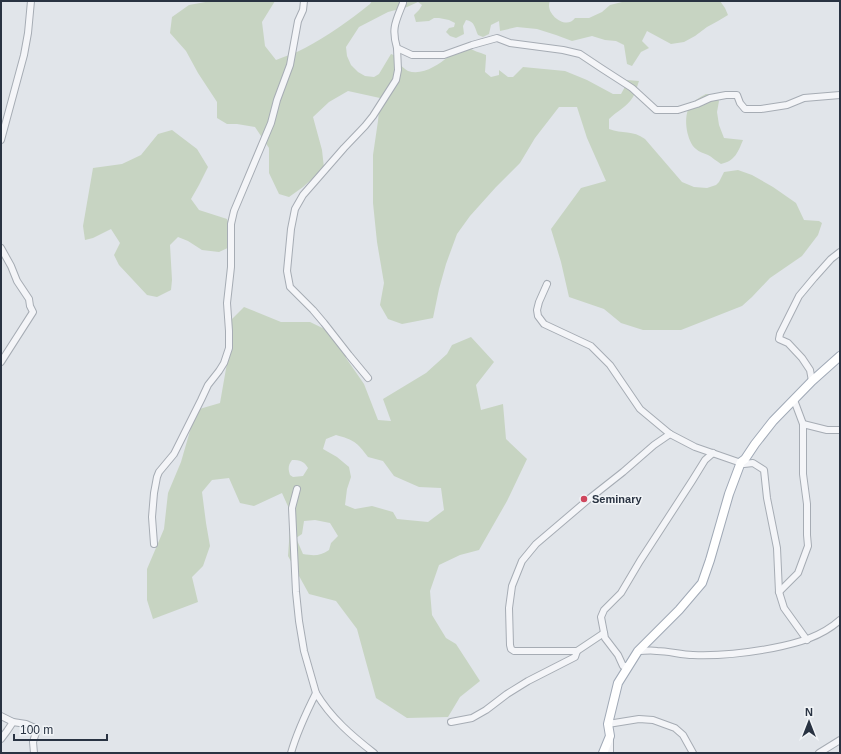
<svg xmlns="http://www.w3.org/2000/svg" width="841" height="754" viewBox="0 0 841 754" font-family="Helvetica,sans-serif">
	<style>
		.green { fill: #c7d4c2; fill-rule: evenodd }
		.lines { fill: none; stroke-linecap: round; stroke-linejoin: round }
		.minor-casing { stroke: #a6acb4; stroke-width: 8 }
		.major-casing { stroke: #a0a9b6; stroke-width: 10 }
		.minor { stroke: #f4f5f8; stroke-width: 6 }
		.major { stroke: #fff; stroke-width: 8 }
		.poi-dot { fill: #cf465d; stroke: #f1f4f7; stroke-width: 1.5 }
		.labels { text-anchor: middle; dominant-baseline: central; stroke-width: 3; stroke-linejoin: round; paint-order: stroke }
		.poi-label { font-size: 11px; font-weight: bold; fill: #293342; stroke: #f1f4f7; text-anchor: start }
	</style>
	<rect width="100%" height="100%" fill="#e1e5ea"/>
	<g class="green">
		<path d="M 211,1 L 275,1 L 262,22 L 265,46 L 276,60 C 285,56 296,53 305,48 C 328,36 350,20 370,4 L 372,1 L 550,1 C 544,13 566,31 575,18 L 589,18 L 602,12 L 610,5 L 626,1 L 720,1 L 725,8 L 728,15 L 718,21 L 707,27 L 695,36 L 684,42 L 671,44 L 647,31 L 642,41 L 649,48 L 641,52 L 632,66 L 627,64 L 624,45 L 616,41 L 605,40 L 592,36 L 572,41 L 556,35 L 537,29 L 517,27 L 500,31 L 499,21 L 491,25 L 489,34 L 483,37 L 478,35 C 475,29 475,21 466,20 L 463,26 L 464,34 L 456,38 L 450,36 L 446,32 L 449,28 L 454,27 L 455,23 L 449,20 L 439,18 L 434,18 L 429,21 L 416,22 L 414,15 L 419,10 L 422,5 L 418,2 L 407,7 L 388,12 L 359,27 L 346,47 L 347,56 L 351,65 L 358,72 L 365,76 L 374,77 L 379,74 L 391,54 L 401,58 L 400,65 C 403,67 406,70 408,71 C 422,76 438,65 448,57 C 454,53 461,50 468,47 C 473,51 479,52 486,55 L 486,58 L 485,72 L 491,77 L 499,75 L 499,70 L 508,77 L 513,77 L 523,67 L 565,71 L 587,80 L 613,94 L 621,94 L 626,85 L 627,80 L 639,81 C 637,86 636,92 633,97 C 627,107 617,111 609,119 L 609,129 C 622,134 633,130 645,139 L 682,182 L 694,187 L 707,188 L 716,185 L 719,182 L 724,172 L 738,170 L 752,175 L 773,187 L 796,203 L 804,220 L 819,221 L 822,223 L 818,235 L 802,256 L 770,278 L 752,297 L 742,306 L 681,330 L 643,330 L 621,323 L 604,309 L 569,297 L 561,262 L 551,229 L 581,188 L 606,181 L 587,138 L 577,107 L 559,107 L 535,138 L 520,163 L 496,187 L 470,216 L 457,234 L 446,264 L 439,289 L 433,318 L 402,324 L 388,319 L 380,305 L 384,283 L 377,242 L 373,203 L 373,155 L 378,121 L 380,98 L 348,91 L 329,102 L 313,117 L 322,150 L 324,168 L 303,187 L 289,197 L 279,194 L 269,173 L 269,148 L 255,127 L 237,124 L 227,124 L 217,118 L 217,102 L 198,73 L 186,51 L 170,33 L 172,17 L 189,5 Z"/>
		<path d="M 706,94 L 714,95 L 719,101 L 717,112 L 719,125 L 724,138 L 743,140 C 738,152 735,161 721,164 C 716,161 712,157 708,155 C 704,153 699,152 696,149 C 687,142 683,118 689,108 C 693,101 700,97 706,94 Z"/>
		<path d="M 172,130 L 197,149 L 208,167 L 199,185 L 191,199 L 199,210 L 227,219 L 234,236 L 232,246 L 219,252 L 202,250 L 188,241 L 178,237 L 170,245 L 172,280 L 171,290 L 157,297 L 147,295 L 119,265 L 114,255 L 120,243 L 111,229 L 93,238 L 85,240 L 83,226 L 93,168 L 122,164 L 141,155 L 158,134 Z"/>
		<path d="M 244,307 L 281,322 L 310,322 L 337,335 L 346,358 L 364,384 L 378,420 L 391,421 L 383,399 L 426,373 L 447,354 L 452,345 L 471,337 L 494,362 L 476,385 L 481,410 L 503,404 L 506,439 L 527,459 L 507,501 L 479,550 L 460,555 L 439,565 L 430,591 L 432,615 L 446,638 L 456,644 L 480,681 L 460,697 L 448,717 L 407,718 L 376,698 L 366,662 L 357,629 L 336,601 L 309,594 L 288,556 L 291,513 L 282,493 L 254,506 L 240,503 L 229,478 L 212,480 L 202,492 L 206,523 L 210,546 L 203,566 L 192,577 L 198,602 L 153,619 L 147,600 L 147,569 L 164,529 L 168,493 L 181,462 L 196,410 L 220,403 L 230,346 L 230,321 ZM 336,435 C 354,440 357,442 368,457 L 383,461 L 394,476 L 419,487 L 441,488 L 444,510 L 428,522 L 397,519 L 393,512 L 372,506 L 355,509 L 345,505 L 347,489 L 351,477 L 349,467 L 337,457 L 323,449 L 326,439 ZM 292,460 C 300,460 304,461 308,468 L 303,476 L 293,477 L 290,475 C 288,469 288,465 292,460 ZM 315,520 L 330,523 L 338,536 L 331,543 L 329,550 C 320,556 314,556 303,554 L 296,538 L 302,534 L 304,521 Z"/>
	</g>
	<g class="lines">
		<defs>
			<g id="minor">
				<path d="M 403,1 L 403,3 C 396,21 391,28 397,48 L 412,55 L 444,55 L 472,45 L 497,38 L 510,43 L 563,50 L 580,54 L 601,68 L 632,88 L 656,110 L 678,110 L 697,104 L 710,98 L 726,95 L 737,95 L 740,103 L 745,109 L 761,109 L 787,105 L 804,98 L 840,95"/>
				<path d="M 1,140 L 24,55 L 28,33 L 31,1"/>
				<path d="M 1,248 L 11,266 L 17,281 L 29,299 L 30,306 L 33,312 L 1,362"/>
				<path d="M 547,284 L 539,302 L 537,310 L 538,316 L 544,324 L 591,346 L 610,365 L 640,409 L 670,434 L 695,447 L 744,464 L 753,463 L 764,470 L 767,498 L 777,548 L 779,592 L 784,608 L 807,640"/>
				<path d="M 368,378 L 349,355 L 324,323 L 313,310 L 290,287 L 287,271 L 291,229 L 295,209 L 303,195 L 344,148 L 365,126 L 373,116 L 396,80 L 398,70 L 397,48"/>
				<path d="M 812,381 L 810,370 L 802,358 L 788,343 L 779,339 L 780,334 L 799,296 L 814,278 L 831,259 L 840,252"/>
				<path d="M 803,424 L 827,430 L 840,430"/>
				<path d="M 297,489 L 292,508 L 296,592 L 299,621 L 304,651 L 316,693"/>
				<path d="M 154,544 L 152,517 L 154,493 L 157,477 L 159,472 L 174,454 L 201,400 L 208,385 L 219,371 L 224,363 L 229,348 L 229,331 L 227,303 L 231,267 L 231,224 L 234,211 L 271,123 L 277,100 L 290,65 L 298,21 L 303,10 L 304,1"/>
				<path d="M 779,592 L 798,573 L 808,546 L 807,535 L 807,504 L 803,474 L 803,424 L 794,400"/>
				<path d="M 577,651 L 514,651 L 511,649 L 510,645 L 509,608 L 512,586 L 522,561 L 536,544 L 590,498 L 623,472 L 654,445 L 670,434"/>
				<path d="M 638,651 C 644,651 651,650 657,651 C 669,651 681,655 693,655 C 720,656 747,653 773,648 C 798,643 821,637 840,620"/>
				<path d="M 628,666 L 623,666 L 618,655 L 605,638 L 601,617 L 604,610 L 621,593 L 640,561 L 692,481 L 705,460 L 713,453"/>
				<path d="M 1,716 L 13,722 L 26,724 L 37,729 L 33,742 L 34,753"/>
				<path d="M 451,722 L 472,718 L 486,710 L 507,694 L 528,681 L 575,657 L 577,651 L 604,633"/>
				<path d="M 608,724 L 639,719 L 653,720 L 675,728 L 683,735 L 693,753"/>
				<path d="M 1,739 L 7,731 L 13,722"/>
				<path d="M 291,753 C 297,732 306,713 316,693 C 331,718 352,736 374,753"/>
				<path d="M 610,753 L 610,739"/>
				<path d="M 819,753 L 840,740"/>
			</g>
			<path id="major" d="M 603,753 L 610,736 L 608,724 L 618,683 L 638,651 L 679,610 L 702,583 L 710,560 L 729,494 L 741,462 L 745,459 L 755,444 L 773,421 L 812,381 L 840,356"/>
		</defs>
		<use href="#minor" class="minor-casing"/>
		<use href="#major" class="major-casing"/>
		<use href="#minor" class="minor"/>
		<use href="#major" class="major"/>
	</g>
	<circle class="poi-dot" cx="584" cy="499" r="4"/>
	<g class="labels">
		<g class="poi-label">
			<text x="592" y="499">Seminary</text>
		</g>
	</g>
	<rect width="841" height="754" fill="none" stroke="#293342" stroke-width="4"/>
	<g transform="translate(809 722)" stroke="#f1f4f7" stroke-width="3" paint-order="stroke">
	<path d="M0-3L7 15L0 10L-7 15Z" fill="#293342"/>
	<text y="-6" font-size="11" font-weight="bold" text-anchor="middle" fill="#293342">N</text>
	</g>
	<path d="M14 734v6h93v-6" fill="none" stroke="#293342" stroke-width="2"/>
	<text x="20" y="734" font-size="12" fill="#293342" stroke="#f1f4f7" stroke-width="3" paint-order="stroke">100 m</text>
</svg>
